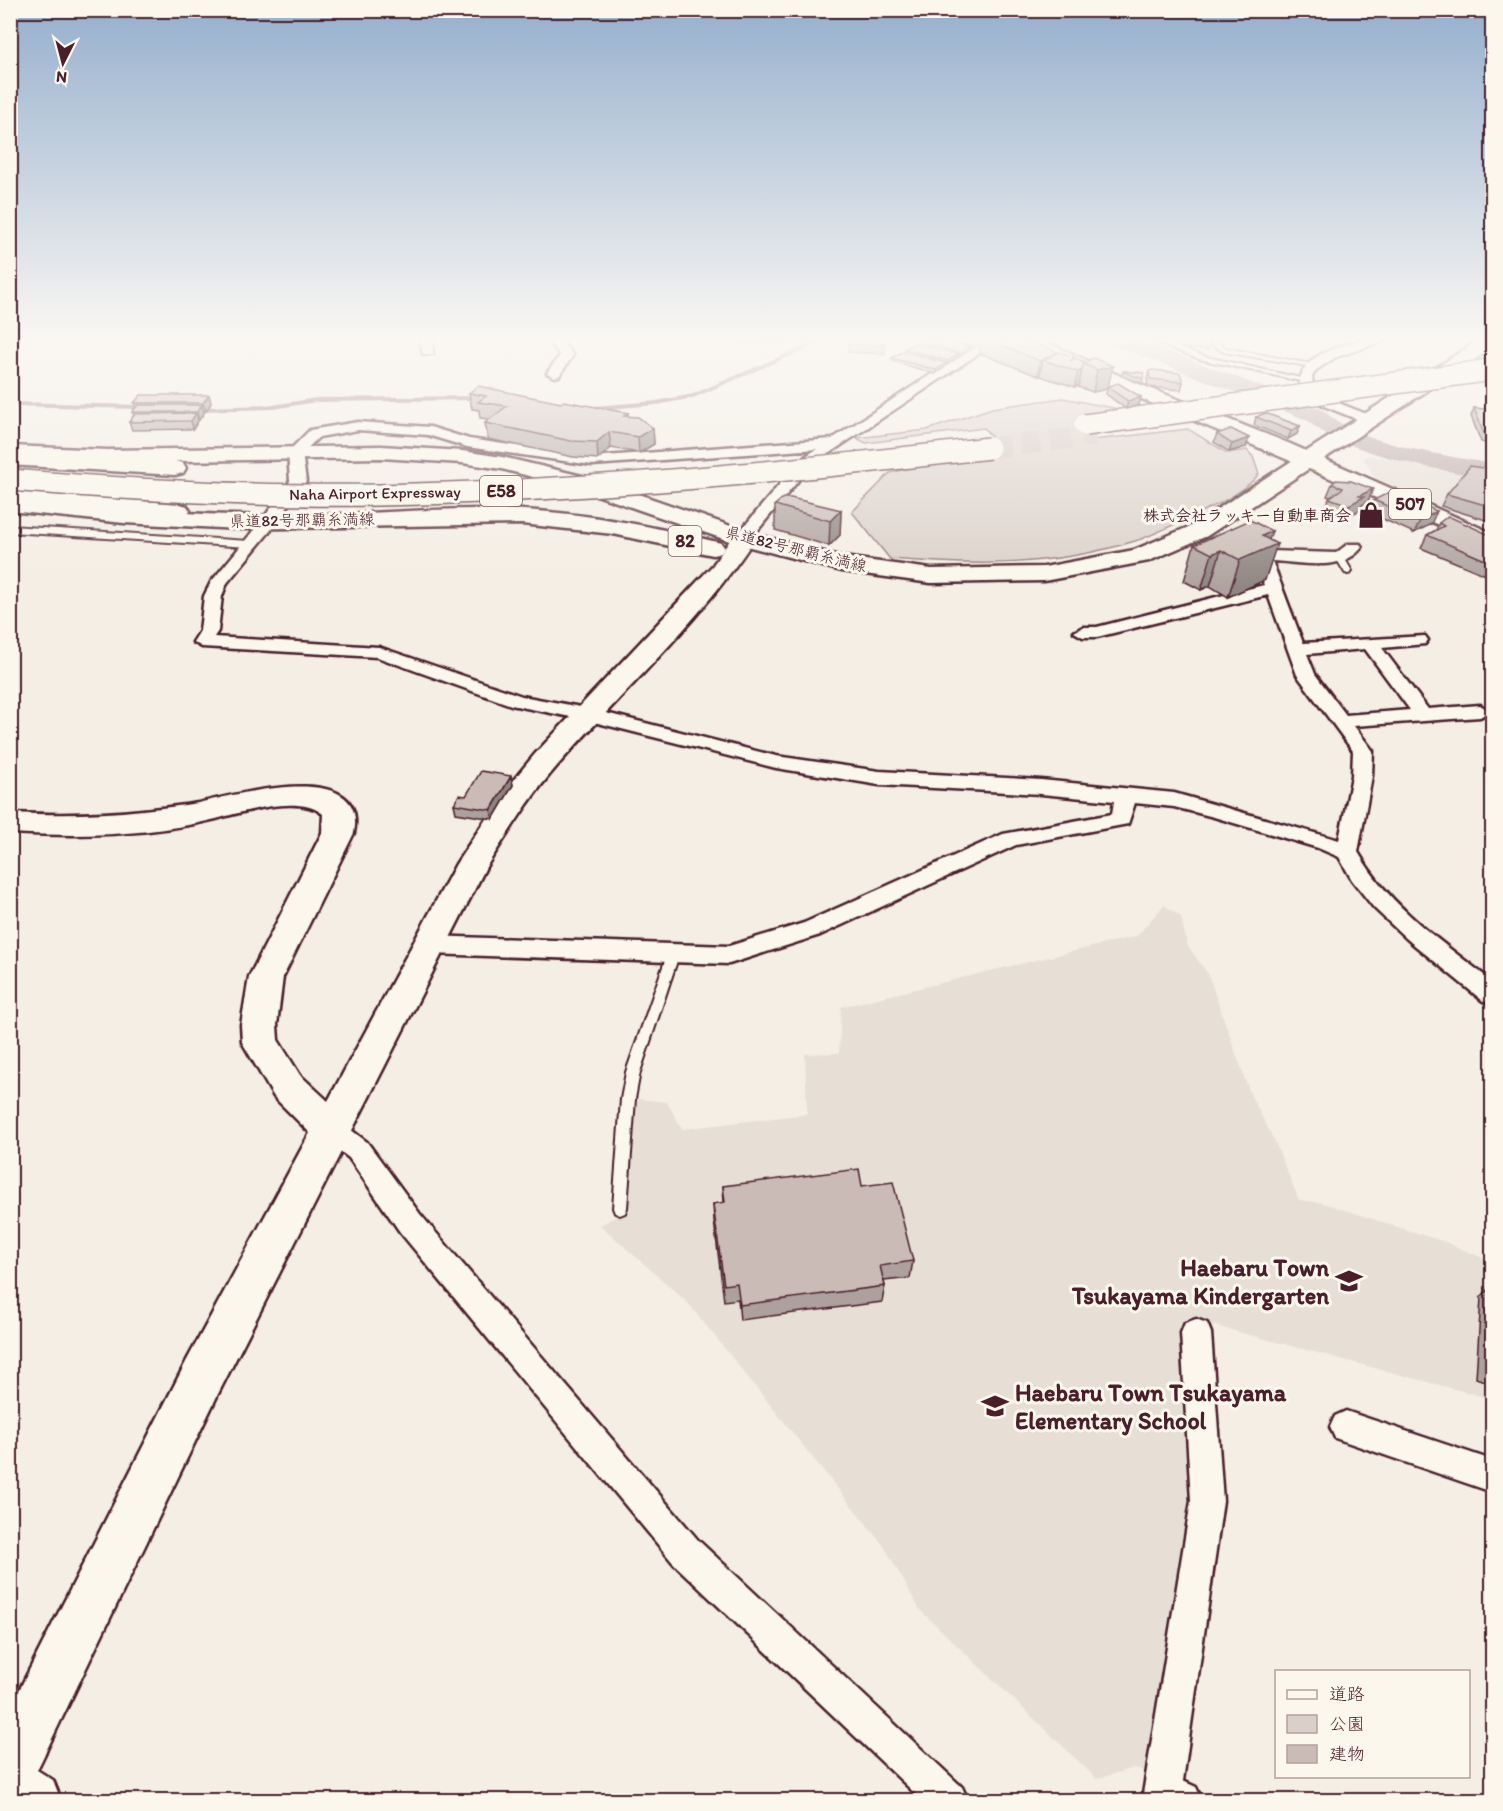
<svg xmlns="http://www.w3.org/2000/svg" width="1503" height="1811" viewBox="0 0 1503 1811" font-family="Itim,'Klee One',sans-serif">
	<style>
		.built { fill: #e7dfd6 }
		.green { fill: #dbd0c9; stroke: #92787a; stroke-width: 1.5 }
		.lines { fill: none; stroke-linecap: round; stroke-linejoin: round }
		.stream { stroke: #8d7174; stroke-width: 4 }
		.river { fill: #baa7a5; fill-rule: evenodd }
		.highway-tunnel { stroke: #d2c5bf; stroke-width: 21; stroke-dasharray: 21 10; stroke-linecap: butt }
		.lane-casing { stroke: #4a1f2b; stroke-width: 4 }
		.street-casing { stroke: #4a1f2b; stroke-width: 5 }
		.secondary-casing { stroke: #4a1f2b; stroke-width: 5 }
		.primary-casing { stroke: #4a1f2b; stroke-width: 5 }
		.highway-casing { stroke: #4a1f2b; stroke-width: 5 }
		.lane { fill: #fbf7ec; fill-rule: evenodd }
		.street { fill: #fbf7ec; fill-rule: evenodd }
		.secondary { fill: #fbf7ec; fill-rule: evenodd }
		.primary { fill: #fbf7ec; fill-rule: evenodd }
		.highway { fill: #fbf7ec; fill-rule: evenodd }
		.highway-bridge-casing { stroke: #4a1f2b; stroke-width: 24; stroke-linecap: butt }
		.highway-bridge { stroke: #fbf7ec; stroke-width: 21 }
		.wall { fill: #aea19d; stroke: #4a1f2b; stroke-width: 1.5 }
		.shaded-wall { fill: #8d837f; stroke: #4a1f2b; stroke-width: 1.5 }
		.building { fill: #cabbb6; stroke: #4a1f2b; stroke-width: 1.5 }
		.labels { text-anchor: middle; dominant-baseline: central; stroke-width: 6; stroke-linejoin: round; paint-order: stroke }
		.far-street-label { font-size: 16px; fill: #4a1f2b; stroke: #fbf7ec }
		.far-poi-label { font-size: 16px; font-weight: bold; fill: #4a1f2b; stroke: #fbf7ec; text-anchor: end }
		.shield { fill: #fbf7ec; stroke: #7f6065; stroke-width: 1.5 }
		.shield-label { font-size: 18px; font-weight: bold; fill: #4a1f2b }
		.near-poi-label { font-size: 24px; font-weight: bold; fill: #4a1f2b; stroke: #fbf7ec; text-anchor: end }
	</style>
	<rect width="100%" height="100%" fill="#f4eee4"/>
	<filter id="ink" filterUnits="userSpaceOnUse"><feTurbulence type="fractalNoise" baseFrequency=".0167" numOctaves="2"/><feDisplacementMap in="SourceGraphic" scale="12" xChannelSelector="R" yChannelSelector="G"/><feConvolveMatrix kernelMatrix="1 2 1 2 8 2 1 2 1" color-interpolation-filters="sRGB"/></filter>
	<g filter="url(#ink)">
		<g class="built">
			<path d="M 1369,455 L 1492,478 L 1492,522 L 1450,511 L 1375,478 L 1363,458 Z"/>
			<path d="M 1164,905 L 1181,917 L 1187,945 L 1208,974 L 1251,1096 L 1275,1142 L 1299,1200 L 1323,1203 L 1445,1242 L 1492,1262 L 1492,1403 L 1481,1396 L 1212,1325 L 1223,1488 L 1179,1778 L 1133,1768 L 1097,1779 L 920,1610 L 884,1546 L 688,1303 L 600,1225 L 629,1210 L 632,1121 L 638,1099 L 667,1102 L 682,1129 L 807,1114 L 805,1054 L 839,1053 L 841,1007 L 1137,936 Z"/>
		</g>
		<path class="green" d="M 1063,398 L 1123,410 L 1141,406 L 1147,409 L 1077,421 L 1094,440 L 1188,429 L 1227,453 L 1247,450 L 1253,457 L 1259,474 C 1243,494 1213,507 1190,517 C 1172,525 1154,535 1135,541 C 1050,567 978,566 890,559 L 852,512 L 890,473 L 941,460 L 1004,452 L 984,428 L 866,443 L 856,438 L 927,430 L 992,408 Z"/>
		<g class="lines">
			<g class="stream">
				<path d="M 10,404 L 142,407"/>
				<path d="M 594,408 L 656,403 L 693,396 L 823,340"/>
				<path d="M 200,409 L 273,407 L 316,400 L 477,398"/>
			</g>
			<path class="river" d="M 1108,340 L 1139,340 L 1323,410 C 1361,446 1443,454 1492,464 L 1492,478 C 1445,472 1341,453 1307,420 L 1111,344 Z"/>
			<path class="highway-tunnel" d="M 989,448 L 1096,436"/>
			<defs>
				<g id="lane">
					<path d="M 1150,340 L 1160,340 L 1203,356 L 1309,380 L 1305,382 L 1199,359 Z"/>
					<path d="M 1204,340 L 1213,340 L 1226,348 L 1317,365 L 1314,367 L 1224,352 Z"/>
					<path d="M 10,526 L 249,541 L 253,544 L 249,547 L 10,532 Z"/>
					<path d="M 1340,555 L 1343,556 L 1352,571 L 1351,573 L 1348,574 L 1345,573 L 1336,558 Z"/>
					<path d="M 673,950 L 677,952 L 679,955 L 640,1072 L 635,1099 L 627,1208 L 625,1213 L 620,1215 L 615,1213 L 613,1208 L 621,1099 L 626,1072 L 667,955 L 669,952 Z"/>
				</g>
				<g id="street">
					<path d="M 420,340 L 432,340 L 433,354 L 423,354 Z"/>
					<path d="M 548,340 L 561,340 L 573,355 L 559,376 L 554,377 L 547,373 L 560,355 Z"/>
					<path d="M 984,340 L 999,340 L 810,466 L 749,541 L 743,543 L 735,538 L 737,535 L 800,460 L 817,449 L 592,465 L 467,447 L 428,435 L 358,430 L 319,437 L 302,453 L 306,481 L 275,525 L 227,583 L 222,596 L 218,631 L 214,637 L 379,647 L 522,696 L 586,708 L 776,756 L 879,771 L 1041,780 L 1174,793 L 1339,840 L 1352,776 L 1353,751 L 1297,675 L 1268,595 L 1097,637 L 1083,637 L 1074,632 L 1083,627 L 1097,627 L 1264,585 L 1249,543 L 1251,540 L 1263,540 L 1268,551 L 1336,553 L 1348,544 L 1360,544 L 1362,547 C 1343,573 1300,562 1272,561 L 1303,643 L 1425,636 L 1428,640 L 1425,644 L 1382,648 L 1428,709 L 1480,705 L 1490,711 L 1480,717 L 1354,726 L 1373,751 L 1372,776 L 1358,852 C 1389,907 1443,943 1492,981 L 1492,1003 L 1483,1001 L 1407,939 L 1374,908 L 1352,880 L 1339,857 L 1318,848 L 1214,817 L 1174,807 L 1135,803 L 1128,824 L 1016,845 L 820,935 L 729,964 L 430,954 L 422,951 L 418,945 L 422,939 L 430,936 L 729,946 L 804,923 L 1003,834 L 1112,814 L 1114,801 L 1041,794 L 879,785 L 776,768 L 586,720 L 511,705 L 377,657 L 202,647 L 193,642 L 200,631 L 204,596 L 211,582 L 263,519 L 290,481 L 288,452 L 310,430 L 358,422 L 430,427 L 469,439 L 592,457 L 832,439 ZM 1365,649 L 1410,710 L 1346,715 L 1315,674 L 1307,654 Z"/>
					<path d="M 1363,340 L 1387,340 L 1336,357 L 1316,370 L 1312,377 L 1313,387 L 1341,404 L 1374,417 L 1376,420 L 1369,424 L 1324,406 L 1299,388 C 1299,355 1337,347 1363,340 Z"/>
					<path d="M 333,1120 L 342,1123 L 367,1142 L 420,1214 L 698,1540 L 962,1787 L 968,1800 L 922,1800 L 674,1564 L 400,1232 L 349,1158 L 324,1139 L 320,1131 L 324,1123 Z"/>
					<path d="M 1196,1319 L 1207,1323 L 1211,1333 L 1223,1501 L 1183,1781 L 1196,1787 L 1202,1800 L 1142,1800 L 1191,1501 L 1181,1333 L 1185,1323 Z"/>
					<path d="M 1346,1411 L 1492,1460 L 1492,1492 L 1335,1438 L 1330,1427 L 1335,1416 Z"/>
				</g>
				<path id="secondary" d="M 743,531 L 751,533 L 755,538 C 701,621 623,691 557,766 C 530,797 509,832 486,867 L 218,1394 L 37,1770 L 53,1780 L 61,1800 L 10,1800 L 10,1708 L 186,1362 L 310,1133 L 274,1097 L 242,1042 L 241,1025 L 249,977 L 322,833 L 323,814 C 299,794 243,812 216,819 C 149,836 79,837 10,833 L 10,813 C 56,815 98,815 143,810 C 161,808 180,806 198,803 C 232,796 369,756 354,833 L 283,977 L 277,1025 L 278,1040 L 300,1075 L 328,1101 L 456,864 L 506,789 L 535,754 L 713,565 L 735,533 Z"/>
				<g id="primary">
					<path d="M 1479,340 L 1492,340 L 1492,348 L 1207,536 L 1149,561 L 1044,581 L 931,583 L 842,571 L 735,543 L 579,489 L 502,469 L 462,463 L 381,458 L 108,462 L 10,458 L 10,446 L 108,450 L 381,446 L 462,451 L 502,457 L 595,479 L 751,533 L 843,557 L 931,569 L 1044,567 L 1134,550 L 1191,526 Z"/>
					<path d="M 10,497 C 98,508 186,515 274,516 C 357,516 441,506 524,510 C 591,514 657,527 721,543 L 725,548 L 721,553 L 713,555 L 613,534 L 522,524 L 239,529 L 124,523 L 10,511 Z"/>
				</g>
				<g id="highway">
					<path d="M 1017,340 L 1042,340 L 1129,380 L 1288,443 L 1492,533 L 1492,548 L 1272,453 L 1115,388 Z"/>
					<path d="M 10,453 L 175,461 L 183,463 L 186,468 L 183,473 L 175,475 L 10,465 Z"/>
					<path d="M 10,490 L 179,504 L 187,506 L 190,511 L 187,516 L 179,518 L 10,504 Z"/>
				</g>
			</defs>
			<use href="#lane" class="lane-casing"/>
			<use href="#street" class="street-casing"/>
			<use href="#secondary" class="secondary-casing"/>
			<use href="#primary" class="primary-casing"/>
			<use href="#highway" class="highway-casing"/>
			<use href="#lane" class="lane"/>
			<use href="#street" class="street"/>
			<use href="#secondary" class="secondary"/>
			<use href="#primary" class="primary"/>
			<use href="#highway" class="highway"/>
			<defs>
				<g id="highway-bridge">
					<path d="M 1085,425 L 1492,370"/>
					<path d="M 10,480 C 133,490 256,497 379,495 C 584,491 786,472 989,448"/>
				</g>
			</defs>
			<use href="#highway-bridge" class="highway-bridge-casing"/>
			<use href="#highway-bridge" class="highway-bridge"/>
		</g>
		<g class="wall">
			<path d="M 735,340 L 762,340 L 761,344 L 735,343 Z"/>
			<path d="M 763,340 L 788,340 L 788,342 L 763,341 Z"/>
			<path d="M 794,340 L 816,340 L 814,342 L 794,342 Z"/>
			<path d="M 849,340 L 885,343 L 885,354 L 848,352 Z"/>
			<path d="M 919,340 L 981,340 L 980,343 L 971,350 L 969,349 L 968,351 L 959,357 L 957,357 L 957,358 L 947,365 L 946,364 L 945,367 L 935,374 L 892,361 L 892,358 L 904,351 L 905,349 L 917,343 L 917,342 Z"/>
			<path d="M 981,340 L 1027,340 L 1057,353 L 1086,362 L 1093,358 L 1108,386 L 1139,405 L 1126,409 L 1106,394 L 1107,389 L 1093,392 L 1078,387 L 1079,385 L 1075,387 L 1040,376 L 1040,375 L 1038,376 L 979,353 Z"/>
			<path d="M 1173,340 L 1211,340 L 1208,350 L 1181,348 L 1181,345 Z"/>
			<path d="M 1123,371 L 1144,373 L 1142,383 L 1122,376 Z"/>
			<path d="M 1149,371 L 1183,382 L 1181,390 L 1148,387 L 1147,379 Z"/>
			<path d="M 469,393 L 561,403 L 628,413 L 628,417 L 653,428 L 654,444 L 639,453 L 611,448 L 598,459 L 573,457 L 488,439 L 485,423 L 490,419 L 480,418 L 479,410 L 472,409 Z"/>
			<path d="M 209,395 L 211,403 L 206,411 L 204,411 L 204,413 L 199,420 L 198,420 L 198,421 L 193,429 L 132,430 L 129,422 L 134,415 L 132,412 L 136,407 L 134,403 Z"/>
			<path d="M 1474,408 L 1492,410 L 1492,445 L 1481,442 L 1471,416 Z"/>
			<path d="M 1256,417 L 1300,426 L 1297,434 L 1288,439 L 1254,425 Z"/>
			<path d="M 1217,434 L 1246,447 L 1229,452 L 1214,442 Z"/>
			<path d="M 1492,466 L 1492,522 L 1441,506 L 1447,494 Z"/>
			<path d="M 1332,484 L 1373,489 L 1368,501 L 1362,505 L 1360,510 L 1344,518 L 1324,510 L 1330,497 L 1327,496 Z"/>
			<path d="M 1374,500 L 1431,524 L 1414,533 L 1369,513 Z"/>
			<path d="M 775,505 L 841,510 L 840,535 L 829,546 L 775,530 Z"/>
			<path d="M 1439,523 L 1492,536 L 1492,574 L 1488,576 L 1421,548 L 1427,535 L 1436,530 Z"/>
			<path d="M 1269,540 L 1265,580 L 1228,597 L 1210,586 L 1201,590 L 1184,581 L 1194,545 Z"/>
			<path d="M 511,776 L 513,785 L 493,819 L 456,813 L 454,804 L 466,796 Z"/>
			<path d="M 723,1186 L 862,1186 L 913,1261 L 910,1278 L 884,1281 L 885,1286 L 882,1302 L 740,1320 L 738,1299 L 724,1301 L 714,1221 L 713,1204 L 724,1203 Z"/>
			<path d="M 1492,1285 L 1492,1384 L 1476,1378 L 1481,1297 Z"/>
		</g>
		<g class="shaded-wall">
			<path d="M 979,340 L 981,340 L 980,343 L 971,350 L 971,346 Z"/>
			<path d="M 969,347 L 968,351 L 959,357 L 959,353 Z"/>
			<path d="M 1058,352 L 1055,364 L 1043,360 L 1040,375 L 1038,376 L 1040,361 Z"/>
			<path d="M 958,354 L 957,358 L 947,365 L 948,361 Z"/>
			<path d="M 946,363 L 945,367 L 935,374 L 936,370 Z"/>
			<path d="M 1113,366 L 1108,387 L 1107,387 L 1107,389 L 1093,392 L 1097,370 Z"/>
			<path d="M 1082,370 L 1079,385 L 1075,387 L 1078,372 Z"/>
			<path d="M 209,395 L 211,403 L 206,411 L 203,403 Z"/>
			<path d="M 1141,397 L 1139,405 L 1126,409 L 1128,401 Z"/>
			<path d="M 202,405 L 204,413 L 199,420 L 197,412 Z"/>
			<path d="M 196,413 L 198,421 L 193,429 L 191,421 Z"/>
			<path d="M 1300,426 L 1297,434 L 1288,439 L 1291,431 Z"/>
			<path d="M 653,428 L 654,444 L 639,453 L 638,437 Z"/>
			<path d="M 609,432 L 611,448 L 598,459 L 597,442 Z"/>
			<path d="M 1249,438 L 1246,447 L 1229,452 L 1232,444 Z"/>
			<path d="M 1373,489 L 1368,501 L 1362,505 L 1360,510 L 1344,518 L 1349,505 L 1359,496 Z"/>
			<path d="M 841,510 L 840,535 L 829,546 L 830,521 Z"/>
			<path d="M 1437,511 L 1431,524 L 1414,533 L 1420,521 Z"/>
			<path d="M 1272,531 L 1266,548 L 1277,544 L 1265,580 L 1228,597 L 1240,560 L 1262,536 Z"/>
			<path d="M 1221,550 L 1210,586 L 1201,590 L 1212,554 Z"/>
			<path d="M 1492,566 L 1492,574 L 1488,576 Z"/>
			<path d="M 511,776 L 513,785 L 493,819 L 491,810 Z"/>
		</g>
		<g class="building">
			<path d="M 849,340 L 881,340 L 881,343 L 885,343 L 885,346 L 848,344 Z"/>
			<path d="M 919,340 L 946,340 L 969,347 L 959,353 L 917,342 Z"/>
			<path d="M 952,340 L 979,340 L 971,346 Z"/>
			<path d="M 988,340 L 1027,340 L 1058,352 L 1040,361 Z"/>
			<path d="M 915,343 L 958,354 L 948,361 L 905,349 Z"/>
			<path d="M 903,351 L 946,363 L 936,370 L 892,358 Z"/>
			<path d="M 1060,352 L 1075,357 L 1070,361 L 1075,358 L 1086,362 L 1083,364 L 1082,370 L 1078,372 L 1043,360 Z"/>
			<path d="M 1093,358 L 1113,366 L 1097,370 L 1083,364 Z"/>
			<path d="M 1152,370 L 1180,373 L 1183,382 L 1150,379 L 1149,371 Z"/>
			<path d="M 1123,371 L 1144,373 L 1143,379 L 1123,372 Z"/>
			<path d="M 1118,383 L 1141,397 L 1128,401 L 1107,387 Z"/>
			<path d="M 478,386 L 561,403 L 564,401 L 628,413 L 624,416 L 638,417 L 653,428 L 638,437 L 609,432 L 597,442 L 571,441 L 485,423 L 507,406 L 478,402 L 486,396 L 469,393 Z"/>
			<path d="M 141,395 L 209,395 L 203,403 L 134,403 Z"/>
			<path d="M 138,405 L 202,405 L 197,412 L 132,412 Z"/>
			<path d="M 1474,408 L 1492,410 L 1492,436 L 1484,434 Z"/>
			<path d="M 196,413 L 191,421 L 129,422 L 135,414 Z"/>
			<path d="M 1265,413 L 1300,426 L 1291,431 L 1256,417 Z"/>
			<path d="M 1231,429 L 1249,438 L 1232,444 L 1217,434 Z"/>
			<path d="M 1486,464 L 1492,466 L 1492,507 L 1447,494 L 1470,466 L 1482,468 Z"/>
			<path d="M 1336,480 L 1351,481 L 1373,489 L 1359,496 L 1364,497 L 1349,505 L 1329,498 L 1343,488 L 1332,484 Z"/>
			<path d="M 1392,491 L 1437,511 L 1420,521 L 1374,500 Z"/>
			<path d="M 783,498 L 791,498 L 841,510 L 830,521 L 775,505 Z"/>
			<path d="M 1448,516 L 1492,536 L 1492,563 L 1427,535 L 1444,526 L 1439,523 Z"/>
			<path d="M 1250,520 L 1272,531 L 1262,536 L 1277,544 L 1240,560 L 1221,550 L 1212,554 L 1194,545 Z"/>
			<path d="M 481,771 L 511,776 L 491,810 L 454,804 L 459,795 L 466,796 Z"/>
			<path d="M 859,1169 L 862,1186 L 893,1182 L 913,1261 L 880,1266 L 885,1286 L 740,1305 L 737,1283 L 724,1285 L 713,1204 L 725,1202 L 723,1186 Z"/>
			<path d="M 1492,1285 L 1492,1368 L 1487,1366 Z"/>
		</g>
	</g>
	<linearGradient id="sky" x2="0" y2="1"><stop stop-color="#95afcd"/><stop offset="0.57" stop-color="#faf7f3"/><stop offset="1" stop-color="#faf7f3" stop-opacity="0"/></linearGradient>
	<rect width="1503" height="594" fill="url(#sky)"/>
	<defs>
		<symbol id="shop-bare" viewBox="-9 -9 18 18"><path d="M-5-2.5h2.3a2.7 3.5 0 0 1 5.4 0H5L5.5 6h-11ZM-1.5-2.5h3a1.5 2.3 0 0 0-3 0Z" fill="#4a1f2b" stroke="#fbf7ec" stroke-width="2.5" paint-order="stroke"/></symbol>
		<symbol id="school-bare" viewBox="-9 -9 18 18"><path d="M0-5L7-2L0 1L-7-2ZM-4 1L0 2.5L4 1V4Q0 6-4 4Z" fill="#4a1f2b" stroke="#fbf7ec" stroke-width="2.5" paint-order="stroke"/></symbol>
	</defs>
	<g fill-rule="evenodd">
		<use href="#shop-bare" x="1352" y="496" width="38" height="38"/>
		<use href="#school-bare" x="1330" y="1262" width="38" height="38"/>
		<use href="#school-bare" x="976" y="1387" width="38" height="38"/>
	</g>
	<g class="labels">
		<g class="far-street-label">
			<text transform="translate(375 493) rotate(-1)">Naha Airport Expressway</text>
			<text transform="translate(302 520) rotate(-1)">県道82号那覇糸満線</text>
			<text transform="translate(796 549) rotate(14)">県道82号那覇糸満線</text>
		</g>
		<g class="far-poi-label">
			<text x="1351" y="515">株式会社ラッキー自動車商会</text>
		</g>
		<g class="shield">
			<rect x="480" y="476" width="42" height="30" rx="4.5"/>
			<rect x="1389" y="489" width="42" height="30" rx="4.5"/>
			<rect x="668.5" y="526" width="33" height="30" rx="4.5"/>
		</g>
		<g class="shield-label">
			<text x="501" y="491">E58</text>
			<text x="1410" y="504">507</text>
			<text x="685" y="541">82</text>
		</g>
		<g class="near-poi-label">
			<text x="1329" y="1267">Haebaru Town<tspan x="1329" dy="28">Tsukayama Kindergarten</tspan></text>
			<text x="1015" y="1392" text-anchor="start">Haebaru Town Tsukayama<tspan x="1015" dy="28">Elementary School</tspan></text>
		</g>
	</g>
	<rect width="1503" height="1811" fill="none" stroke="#fbf7ec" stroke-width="36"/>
	<rect x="18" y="18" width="1467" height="1775" fill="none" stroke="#4a1f2b" stroke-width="2" filter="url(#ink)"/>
	<rect x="1275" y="1670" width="195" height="108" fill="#fbf7ec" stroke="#b4a19f" stroke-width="1.5"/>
	<rect x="1287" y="1690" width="30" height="9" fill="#fbf7ec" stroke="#b4a19f" stroke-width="1.5"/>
	<text x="1329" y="1700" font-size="18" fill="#4a1f2b">道路</text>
	<rect x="1287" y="1715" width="30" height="18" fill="#dbd0c9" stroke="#b4a19f" stroke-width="1.5"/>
	<text x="1329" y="1730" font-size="18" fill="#4a1f2b">公園</text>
	<rect x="1287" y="1745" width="30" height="18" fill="#cabbb6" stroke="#b4a19f" stroke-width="1.5"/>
	<text x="1329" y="1760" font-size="18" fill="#4a1f2b">建物</text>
	<g transform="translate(63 63) rotate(186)" stroke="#fbf7ec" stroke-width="4.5" paint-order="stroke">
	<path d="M0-4.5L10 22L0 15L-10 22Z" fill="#4a1f2b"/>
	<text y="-9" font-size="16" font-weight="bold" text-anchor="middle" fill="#4a1f2b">N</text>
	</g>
</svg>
